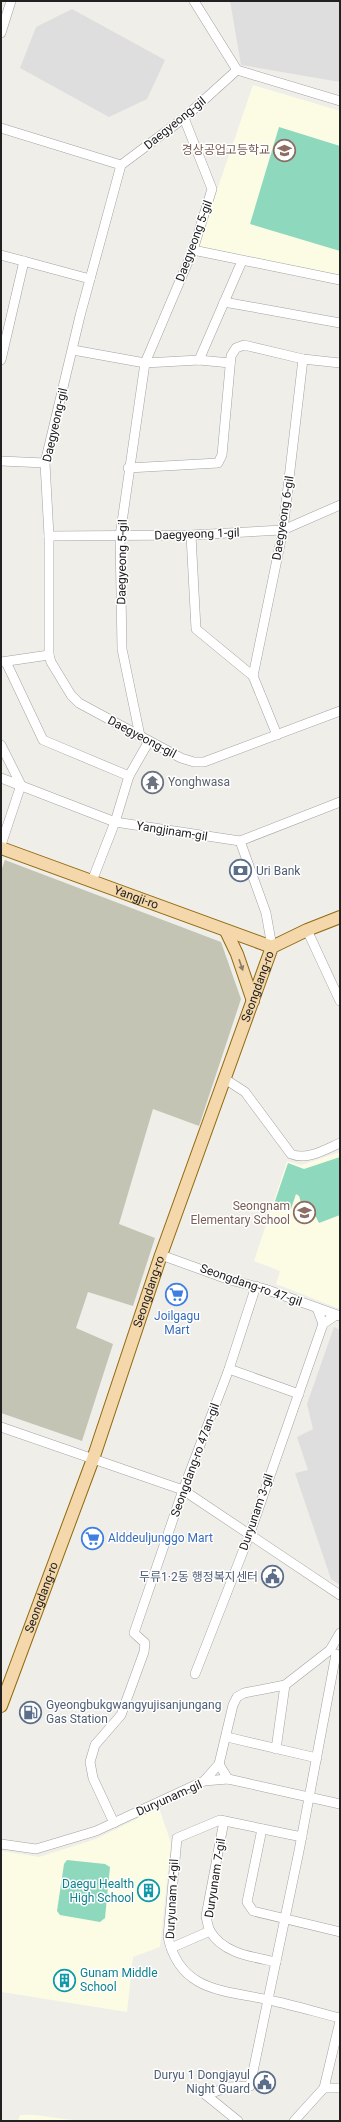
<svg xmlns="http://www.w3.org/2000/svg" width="341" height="2122" viewBox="0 0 341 2122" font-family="Roboto,'Noto Sans KR',sans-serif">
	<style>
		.residential { fill: #dfdede }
		.education { fill: #fcfce5 }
		.construction { fill: #c4c4b5 }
		.pitch { fill: #8ed8be }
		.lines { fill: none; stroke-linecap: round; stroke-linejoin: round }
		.minor-casing { stroke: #a2a2a2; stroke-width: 10 }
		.major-casing { stroke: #906a0e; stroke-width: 14 }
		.minor { stroke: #fff; stroke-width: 9 }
		.major { stroke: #f4d7aa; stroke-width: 12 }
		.oneway { fill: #8a7c66 }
		.labels { text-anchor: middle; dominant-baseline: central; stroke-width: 3; stroke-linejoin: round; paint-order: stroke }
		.street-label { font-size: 12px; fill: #212121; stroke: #fff }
		.education-label { font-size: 12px; fill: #785e54; stroke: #fff; text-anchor: end }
		.worship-label { font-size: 12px; fill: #5b616d; stroke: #fff; text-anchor: start }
		.service-label { font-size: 12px; fill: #4e5e75; stroke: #fff; text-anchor: start }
		.shop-label { font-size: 12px; fill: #366cbe; stroke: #fff }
		.culture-label { font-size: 12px; fill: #0d838f; stroke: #fff; text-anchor: end }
	</style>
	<rect width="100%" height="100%" fill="#f0eee9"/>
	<g class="residential">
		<path d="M 230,1 L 340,1 L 340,82 L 241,65 Z"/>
		<path d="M 72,9 L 165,60 L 147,99 L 109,117 L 20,68 L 36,27 Z"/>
		<path d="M 334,1327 L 340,1330 L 340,1585 L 331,1579 L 295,1473 L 308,1470 L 297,1437 L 313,1429 L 307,1404 Z"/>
	</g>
	<g class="education">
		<path d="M 253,85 L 340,111 L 340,275 L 200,248 L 199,243 Z"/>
		<path d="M 340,1152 L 340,1309 L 276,1284 L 280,1271 L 254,1261 L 287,1161 L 301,1165 Z"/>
		<path d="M 159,1808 L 171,1843 L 160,1947 L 133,1957 L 127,2012 L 2,1992 L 2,1851 L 39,1857 L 96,1839 Z"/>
		<path d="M 20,2115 L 35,2115 L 80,2121 L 18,2121 Z"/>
	</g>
	<path class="construction" d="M 5,860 L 221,942 L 241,999 L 199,1126 L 153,1109 L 119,1224 L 155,1238 L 133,1306 L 88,1292 L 76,1328 L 113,1344 L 82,1441 L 1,1413 L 1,871 Z"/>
	<g class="pitch">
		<path d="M 279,127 L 340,146 L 340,251 L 250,224 Z"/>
		<path d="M 340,1157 L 340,1215 L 319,1223 L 316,1217 L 303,1209 L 299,1196 L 296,1194 L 291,1209 L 274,1204 L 288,1163 L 304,1169 Z"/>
		<path d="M 67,1860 L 105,1864 L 110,1867 L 105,1918 L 100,1922 L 60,1915 L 57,1911 L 64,1864 Z"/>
	</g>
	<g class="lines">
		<defs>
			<g id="minor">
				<path d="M 194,1 L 237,70"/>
				<path d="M 1,33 L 11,1"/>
				<path d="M 237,70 L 184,118 L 121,165 L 80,316 L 45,463 L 49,536 L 49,655 L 51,662 L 71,695 L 79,703 L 181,758 L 194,762 L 204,762 L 340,711"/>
				<path d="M 237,70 L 340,101"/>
				<path d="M 1,128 L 121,165"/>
				<path d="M 193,250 L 340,280"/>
				<path d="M 1,255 L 90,279"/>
				<path d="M 224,302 L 340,323"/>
				<path d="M 73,350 L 145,363 L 199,360 L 230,363"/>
				<path d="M 1,360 L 24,261"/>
				<path d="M 199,360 L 242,261"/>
				<path d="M 1,461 L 45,463"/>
				<path d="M 128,468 L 218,463 L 222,455 L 231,356 L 236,348 L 244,345 L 303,359 L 340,363"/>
				<path d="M 191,535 L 196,629 L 253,676"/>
				<path d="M 49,536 L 191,535 L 283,530 L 340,505"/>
				<path d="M 1,662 L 49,655"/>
				<path d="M 6,662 L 43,740 L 129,776"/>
				<path d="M 277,735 L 253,676 L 283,530 L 303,359"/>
				<path d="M 140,736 L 122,649 L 120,536 L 145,363 L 193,250 L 212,189 L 184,118"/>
				<path d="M 1,745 L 21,785 L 1,845"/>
				<path d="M 1,778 L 115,822 L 240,841 L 340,802"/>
				<path d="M 240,841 L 266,913 L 272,947"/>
				<path d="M 92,881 L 115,822 L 129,776 L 149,741"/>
				<path d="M 307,930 L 340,1001"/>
				<path d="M 225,1079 L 245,1092 L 291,1154 C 307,1161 326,1149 340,1143"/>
				<path d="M 161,1255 L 230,1280 L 265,1289 L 340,1316"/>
				<path d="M 317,1308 L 323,1324 L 336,1315"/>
				<path d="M 229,1369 L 299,1394"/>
				<path d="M 1,1427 L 183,1490 L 340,1595"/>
				<path d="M 195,1674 L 249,1536 L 323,1324"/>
				<path d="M 227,1737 L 317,1758"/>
				<path d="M 276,1749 L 285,1685"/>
				<path d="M 219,1764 L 233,1705 L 237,1697 L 244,1693 L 285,1685 L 330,1650 L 340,1633"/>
				<path d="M 204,1781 L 219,1764 L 228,1779"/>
				<path d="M 224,1821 L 206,1916 C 207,1921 208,1927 210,1931 C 223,1954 254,1957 276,1962"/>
				<path d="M 114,1823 L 93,1778 L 90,1762 L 95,1745 L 121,1715 L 144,1652 L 145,1643 L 134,1633 L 183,1490 L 229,1369 L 256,1286"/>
				<path d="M 262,1829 L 247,1902 L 253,1911 L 340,1932"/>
				<path d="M 302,1837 L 220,1820 L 177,1838 L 168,1937 C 180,1992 224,1990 269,2000 C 293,2005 316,2012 340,2018"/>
				<path d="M 1,1844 L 36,1849 L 96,1831 L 204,1781 L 228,1779 L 340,1804"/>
				<path d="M 171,1948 L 210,1931"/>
				<path d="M 324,2088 L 340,2088"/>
				<path d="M 206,2095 L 228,2087 L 250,2086 L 299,1851 L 336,1654"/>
				<path d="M 206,2095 L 238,2121"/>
				<path d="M 294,2121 L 324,2088 L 340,2021"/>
			</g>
			<g id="major">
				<path id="s1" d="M 1,848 L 272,947"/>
				<path d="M 226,931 L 237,954 L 253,1001"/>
				<path id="s2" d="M 1,1706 L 93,1459 L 161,1255 L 272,947 L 307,930 L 340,917"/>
			</g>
		</defs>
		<use href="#minor" class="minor-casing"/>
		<use href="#major" class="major-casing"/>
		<use href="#minor" class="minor"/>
		<use href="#major" class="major"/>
	</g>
	<defs><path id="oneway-solid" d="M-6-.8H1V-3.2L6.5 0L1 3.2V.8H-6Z"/></defs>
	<use class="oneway" href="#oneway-solid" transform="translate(241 965) rotate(71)"/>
	<defs>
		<symbol id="school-ring" viewBox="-11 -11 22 22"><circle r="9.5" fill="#fff" stroke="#8d6e63" stroke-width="1.5"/><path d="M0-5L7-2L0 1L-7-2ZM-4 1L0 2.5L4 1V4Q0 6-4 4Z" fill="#8d6e63"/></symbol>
		<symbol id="temple-ring" viewBox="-11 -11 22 22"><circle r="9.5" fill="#fff" stroke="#6b7280" stroke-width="1.5"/><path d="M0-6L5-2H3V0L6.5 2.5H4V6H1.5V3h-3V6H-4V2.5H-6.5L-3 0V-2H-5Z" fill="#6b7280"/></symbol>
		<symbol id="bank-ring" viewBox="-11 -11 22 22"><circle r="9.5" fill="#fff" stroke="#5c6f8a" stroke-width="1.5"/><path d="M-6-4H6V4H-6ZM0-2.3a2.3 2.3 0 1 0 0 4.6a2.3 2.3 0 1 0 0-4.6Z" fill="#5c6f8a"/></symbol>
		<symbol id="supermarket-ring" viewBox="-11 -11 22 22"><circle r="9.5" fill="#fff" stroke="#3f7fe0" stroke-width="1.5"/><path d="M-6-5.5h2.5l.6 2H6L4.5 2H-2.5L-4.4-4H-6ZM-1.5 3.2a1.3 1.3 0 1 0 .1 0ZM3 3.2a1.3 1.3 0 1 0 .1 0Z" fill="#3f7fe0"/></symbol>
		<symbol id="civic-ring" viewBox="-11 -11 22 22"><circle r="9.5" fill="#fff" stroke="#5c6f8a" stroke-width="1.5"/><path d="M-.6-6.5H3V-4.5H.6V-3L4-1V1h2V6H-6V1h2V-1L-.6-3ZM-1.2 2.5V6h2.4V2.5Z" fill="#5c6f8a"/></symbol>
		<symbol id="fuel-ring" viewBox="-11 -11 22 22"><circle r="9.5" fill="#fff" stroke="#5c6f8a" stroke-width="1.5"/><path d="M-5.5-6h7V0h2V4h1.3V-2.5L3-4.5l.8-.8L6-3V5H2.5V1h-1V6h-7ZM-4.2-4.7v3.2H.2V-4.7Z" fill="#5c6f8a"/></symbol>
		<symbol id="building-ring" viewBox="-11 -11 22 22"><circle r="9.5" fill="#fff" stroke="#0f9aa8" stroke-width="1.5"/><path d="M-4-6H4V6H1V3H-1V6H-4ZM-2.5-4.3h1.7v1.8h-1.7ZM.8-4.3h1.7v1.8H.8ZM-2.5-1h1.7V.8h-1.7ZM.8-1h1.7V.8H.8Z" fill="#0f9aa8"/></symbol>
	</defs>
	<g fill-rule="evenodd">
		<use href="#school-ring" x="272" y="138" width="25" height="25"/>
		<use href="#temple-ring" x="140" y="770" width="25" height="25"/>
		<use href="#bank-ring" x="228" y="858" width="25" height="25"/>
		<use href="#school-ring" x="292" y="1200" width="25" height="25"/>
		<use href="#supermarket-ring" x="164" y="1282" width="25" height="25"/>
		<use href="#supermarket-ring" x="80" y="1526" width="25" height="25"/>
		<use href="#civic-ring" x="260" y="1564" width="25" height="25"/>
		<use href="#fuel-ring" x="18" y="1700" width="25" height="25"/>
		<use href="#building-ring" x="136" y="1878" width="25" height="25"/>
		<use href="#building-ring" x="52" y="1968" width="25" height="25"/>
		<use href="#civic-ring" x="252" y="2070" width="25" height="25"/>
	</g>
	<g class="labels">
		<g class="street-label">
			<text transform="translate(175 123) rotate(-39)">Daegyeong-gil</text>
			<text transform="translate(194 241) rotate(-70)">Daegyeong 5-gil</text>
			<text transform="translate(55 425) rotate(-77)">Daegyeong-gil</text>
			<text transform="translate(283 518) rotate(-81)">Daegyeong 6-gil</text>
			<text transform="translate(197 534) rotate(-2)">Daegyeong 1-gil</text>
			<text transform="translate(122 562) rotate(-89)">Daegyeong 5-gil</text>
			<text transform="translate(142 737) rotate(28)">Daegyeong-gil</text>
			<text transform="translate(172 831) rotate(9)">Yangjinam-gil</text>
			<text stroke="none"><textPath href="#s1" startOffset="144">Yangji-ro</textPath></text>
			<text stroke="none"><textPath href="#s2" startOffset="764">Seongdang-ro</textPath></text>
			<text transform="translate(251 1285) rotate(19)">Seongdang-ro 47-gil</text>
			<text stroke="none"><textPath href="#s2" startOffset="440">Seongdang-ro</textPath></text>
			<text transform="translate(195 1460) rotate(-70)">Seongdang-ro 47an-gil</text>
			<text transform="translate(256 1512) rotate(-71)">Duryunam 3-gil</text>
			<text stroke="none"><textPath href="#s2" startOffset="116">Seongdang-ro</textPath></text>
			<text transform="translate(169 1798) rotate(-24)">Duryunam-gil</text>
			<text transform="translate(215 1878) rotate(-81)">Duryunam 7-gil</text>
			<text transform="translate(172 1899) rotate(-87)">Duryunam 4-gil</text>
		</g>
		<g class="education-label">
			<text x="270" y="150">경상공업고등학교</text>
			<text x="290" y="1206">Seongnam<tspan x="290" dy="14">Elementary School</tspan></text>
		</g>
		<g class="worship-label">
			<text x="168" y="782">Yonghwasa</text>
		</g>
		<g class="service-label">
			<text x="256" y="871">Uri Bank</text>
			<text x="258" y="1577" text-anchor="end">두류1·2동 행정복지센터</text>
			<text x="46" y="1705">Gyeongbukgwangyujisanjungang<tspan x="46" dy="14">Gas Station</tspan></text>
			<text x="250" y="2075" text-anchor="end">Duryu 1 Dongjayul<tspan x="250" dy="14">Night Guard</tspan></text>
		</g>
		<g class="shop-label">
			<text x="177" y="1316">Joilgagu<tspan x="177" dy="14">Mart</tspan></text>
			<text x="108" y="1538" text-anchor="start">Alddeuljunggo Mart</text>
		</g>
		<g class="culture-label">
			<text x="134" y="1884">Daegu Health<tspan x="134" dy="14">High School</tspan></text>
			<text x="80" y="1973" text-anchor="start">Gunam Middle<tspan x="80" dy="14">School</tspan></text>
		</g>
	</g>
	<rect width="341" height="2122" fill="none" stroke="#212121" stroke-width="4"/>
</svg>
